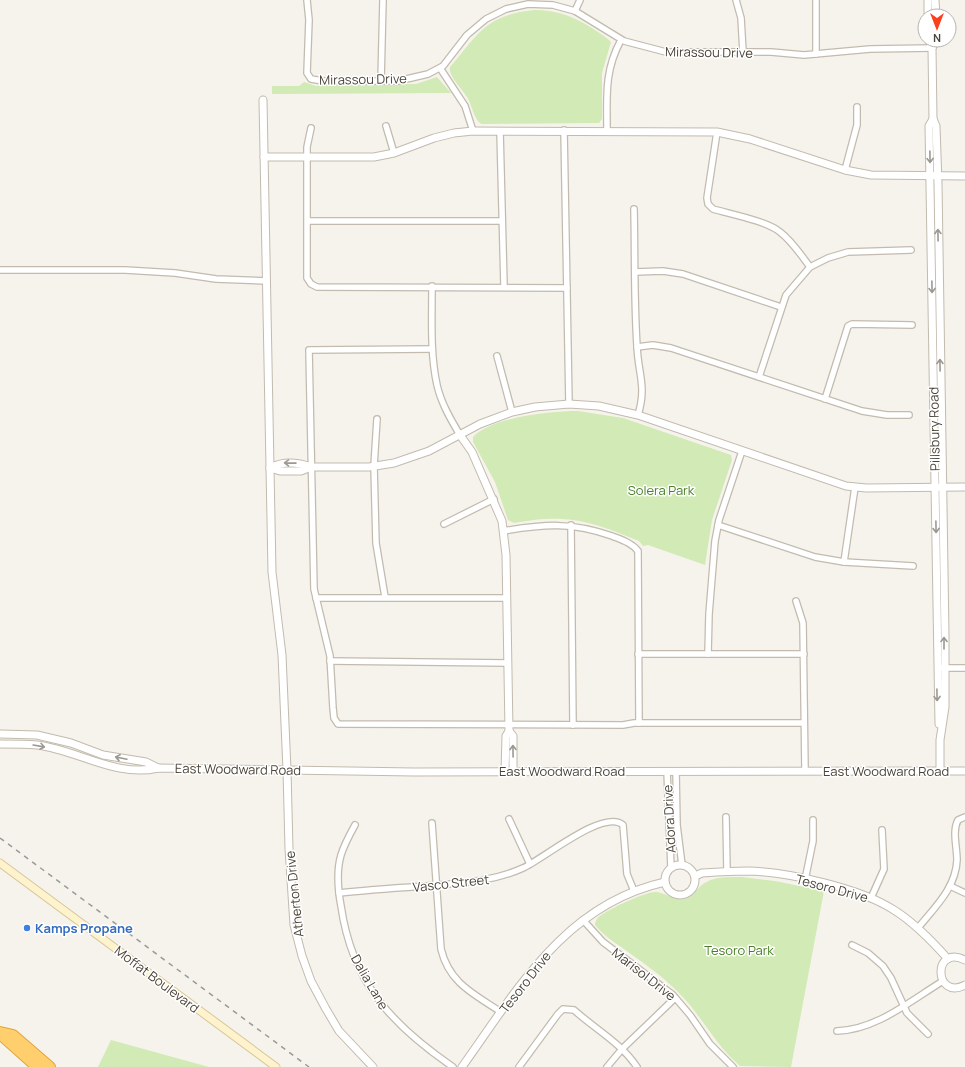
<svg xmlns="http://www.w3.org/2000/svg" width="965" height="1067" viewBox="0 0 965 1067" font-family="Manrope,sans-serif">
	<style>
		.green { fill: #d2eab5 }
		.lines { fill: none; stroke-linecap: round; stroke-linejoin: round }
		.minor-casing { stroke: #c2bbae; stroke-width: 8 }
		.tertiary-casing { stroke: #c2bbae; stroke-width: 9 }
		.secondary-casing { stroke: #d6c79b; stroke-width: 9 }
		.motorway-casing { stroke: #e0a43c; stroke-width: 12 }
		.minor { stroke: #fff; stroke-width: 5.5 }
		.tertiary { stroke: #fff; stroke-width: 7 }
		.secondary { stroke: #fff3cd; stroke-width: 7 }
		.motorway { stroke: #ffcf6e; stroke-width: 10 }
		.rail { stroke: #9a9a9a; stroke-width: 1.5; stroke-dasharray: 5 5; stroke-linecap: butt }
		.oneway { stroke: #9c9892 }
		.shop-dot { fill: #3f7fe0; stroke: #fff; stroke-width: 1.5 }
		.labels { text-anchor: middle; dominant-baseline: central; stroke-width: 3; stroke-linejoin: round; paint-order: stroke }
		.street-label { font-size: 13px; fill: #4b4439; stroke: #fff }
		.park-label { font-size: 13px; fill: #4a7f2a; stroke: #fff }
		.shop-label { font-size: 13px; font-weight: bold; fill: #366cbe; stroke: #fff; text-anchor: start }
	</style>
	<rect width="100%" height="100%" fill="#f6f3ec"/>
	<g class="green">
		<path d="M 534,10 C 559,10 578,18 598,32 C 603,35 607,38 611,42 L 602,73 L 602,119 L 599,123 L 482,124 C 474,121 472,104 467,97 C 462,89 448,76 450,67 C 478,35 485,15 534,10 Z"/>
		<path d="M 437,77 L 451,93 L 272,94 L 272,86 L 299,86 L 304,82 L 316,86 L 330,84 L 416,84 Z"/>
		<path d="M 578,411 L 623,418 L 731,455 L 732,460 L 712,520 L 705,565 L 648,545 L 643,546 L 639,541 C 590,521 567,513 514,523 L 508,520 L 495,482 L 473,442 L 473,437 C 492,417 551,411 578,411 Z"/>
		<path d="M 742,877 L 775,881 L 824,891 L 791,1067 L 740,1066 C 714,1044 701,1014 677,991 C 661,975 642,962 624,949 C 614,942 603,935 595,925 C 595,923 595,922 597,919 C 601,912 645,892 655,892 C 665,892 674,901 684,899 C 694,897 696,889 703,884 C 714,876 730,877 742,877 Z"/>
		<path d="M 111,1040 L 209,1067 L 98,1067 Z"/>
	</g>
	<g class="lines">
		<defs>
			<g id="minor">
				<path d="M 307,0 L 309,20 L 307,73 L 311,79 L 323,81 L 398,81 L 428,74 L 443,66 L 467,35 L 486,19 L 506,9 L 528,4 L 553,5 L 575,11 L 624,41 L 666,52 L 771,52 L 804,55 L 870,49 L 932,48"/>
				<path d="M 736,0 L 741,18 L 743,52"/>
				<path d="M 816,0 L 816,54"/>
				<path d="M 575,11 L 580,0"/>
				<path d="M 440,68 L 465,106 L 473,131"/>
				<path d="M 381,81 L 383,0"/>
				<path d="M 386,126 L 394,153"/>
				<path d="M 311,128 L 307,147 L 307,278 L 311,284 L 317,287 L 567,288"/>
				<path d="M 564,130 L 569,404"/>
				<path d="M 500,131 L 504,286"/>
				<path d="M 607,131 C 607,97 604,71 621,40"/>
				<path d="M 717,132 L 707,198 L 708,204 L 713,209 C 730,214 767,221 780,232 C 792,241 801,255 810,267 L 786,295 L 759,377"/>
				<path d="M 845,170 L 857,125 L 857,107"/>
				<path d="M 634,209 C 635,255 634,301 637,346 C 638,374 647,386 638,415"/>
				<path d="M 308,221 L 502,221"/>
				<path d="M 810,267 L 828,258 L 848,252 L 911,250"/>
				<path d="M 0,270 L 125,270 L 175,273 L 216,279 L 267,281"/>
				<path d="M 635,272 L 663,271 L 683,274 L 781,307"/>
				<path d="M 432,286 C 432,319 430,353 437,385 C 441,403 451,420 460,435"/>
				<path d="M 637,347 L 653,345 L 671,348 L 862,411 L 887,415 L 909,415"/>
				<path d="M 432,349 L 309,350 L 314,589 L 330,656 L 333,708 L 334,718 L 338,724 L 623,725 L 634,723 L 804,723"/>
				<path d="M 497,356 L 512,412"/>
				<path d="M 825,399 L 848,326 L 852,324 L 912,325"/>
				<path d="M 377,419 L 374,466 L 376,543 L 385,597"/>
				<path d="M 444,524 L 494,499"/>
				<path d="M 571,525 L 573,725"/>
				<path d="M 718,525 L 815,557 L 844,562 L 855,487"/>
				<path d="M 503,531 C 545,524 572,522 612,536 C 622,540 632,543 638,551 L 639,723"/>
				<path d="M 844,562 L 913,566"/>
				<path d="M 316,598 L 507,598"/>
				<path d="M 796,601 L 803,623 L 805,770"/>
				<path d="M 638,654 L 804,654"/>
				<path d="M 708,654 L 709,614 L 715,541 L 719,520 L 742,451"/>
				<path d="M 330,661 L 508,663"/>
				<path d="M 941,668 L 965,668"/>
				<path d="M 667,771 L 671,868"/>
				<path d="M 676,771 L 677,825 L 682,865"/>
				<path d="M 726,817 L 727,871"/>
				<path d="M 509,819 L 530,864"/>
				<path d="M 432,823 L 441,949 C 449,983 474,994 501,1012"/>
				<path d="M 355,825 C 350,834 344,845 341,855 C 336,872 338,890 341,906 C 352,983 392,1025 453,1067"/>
				<path d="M 805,880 L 813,841 L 813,820"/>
				<path d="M 950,886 L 965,893"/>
				<path d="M 339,893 C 368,890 398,888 427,886 C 460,883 492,882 523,868 C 542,860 604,808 623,825 L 627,874 L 634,891"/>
				<path d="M 871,898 L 884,869 L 882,830"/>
				<path d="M 583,920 L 603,942 L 673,995 L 690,1015 L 710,1044 L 733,1067"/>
				<path d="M 918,928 C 934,908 956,888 957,860 C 957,847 952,831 958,820 L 965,817"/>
				<path d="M 852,945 L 868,953 L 883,966 L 891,978 L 907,1013 L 928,1034"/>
				<path d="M 837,1031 C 876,1030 910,1001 943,981"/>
				<path d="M 519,1067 L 558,1014 L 563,1009 L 574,1010 C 595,1029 621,1043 637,1067"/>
				<path d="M 607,1067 L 622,1049 L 675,998"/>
			</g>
			<g id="tertiary">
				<path d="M 928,0 L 928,16"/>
				<path d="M 935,0 L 936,16"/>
				<path d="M 929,40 L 932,48 L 933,119 L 936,126 L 938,184 L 945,635 L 945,707 L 940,740 L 940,771"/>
				<path d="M 932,48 L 936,40"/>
				<path d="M 263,100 L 272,572 L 282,655 L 287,770 L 289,849 L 294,925 L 302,956 L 311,981 L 326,1009 L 339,1031 L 373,1067"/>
				<path d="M 933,119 L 929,126 L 939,724"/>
				<path d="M 264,157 L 374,157 L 394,153 L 434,138 L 454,133 L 473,131 L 717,132 L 750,139 L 845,170 L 871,175 L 965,176"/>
				<path d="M 460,435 L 472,452 L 502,521 L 506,555 L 509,731 L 506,736 L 505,772"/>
				<path d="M 270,468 L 280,471 L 301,471 L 311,467 L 369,467 L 394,463 L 429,451 L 480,424 L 512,412 L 535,407 L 569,404 L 599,406 L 638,415 L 846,486 L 866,488 L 965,487"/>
				<path d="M 270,468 C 283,461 297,462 311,467"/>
				<path d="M 509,731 L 513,736 L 513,772"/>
				<path d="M 0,734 L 37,735 L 71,743 L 103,755 L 146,762 L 158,768"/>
				<path d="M 0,744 C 12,744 25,744 37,745 C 78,750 116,778 158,768 L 414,772 L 965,771"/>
				<circle cx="680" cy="880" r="15"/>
				<path d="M 695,876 L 702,873 C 717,872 732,871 748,871 C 788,872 860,888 894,910 C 915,923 932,941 948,959"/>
				<path d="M 965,960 C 932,944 934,1001 965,985"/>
				<path d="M 462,1067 C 517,990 565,904 665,882"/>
			</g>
			<path id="secondary" d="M 0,863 L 276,1067"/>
			<g id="motorway">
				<path d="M 0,1032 L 13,1035 L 50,1067"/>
				<path d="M 0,1034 L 37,1067"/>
			</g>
		</defs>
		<use href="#minor" class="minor-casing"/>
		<use href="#tertiary" class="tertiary-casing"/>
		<use href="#secondary" class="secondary-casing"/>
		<use href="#motorway" class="motorway-casing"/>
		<use href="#minor" class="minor"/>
		<use href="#tertiary" class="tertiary"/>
		<use href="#secondary" class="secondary"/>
		<use href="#motorway" class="motorway"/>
		<path class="rail" d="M 0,838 L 309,1067"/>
	</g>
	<defs><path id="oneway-shaft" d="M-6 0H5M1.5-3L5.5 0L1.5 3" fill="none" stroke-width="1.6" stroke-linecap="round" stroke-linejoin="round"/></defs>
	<g class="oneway">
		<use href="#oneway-shaft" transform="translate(930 157) rotate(89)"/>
		<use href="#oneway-shaft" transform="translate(938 235) rotate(-91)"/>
		<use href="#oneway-shaft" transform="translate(932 287) rotate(89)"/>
		<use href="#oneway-shaft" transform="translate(940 365) rotate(-91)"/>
		<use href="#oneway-shaft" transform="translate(290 463) rotate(-179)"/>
		<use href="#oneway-shaft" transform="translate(936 527) rotate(89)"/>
		<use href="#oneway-shaft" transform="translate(944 643) rotate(-90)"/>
		<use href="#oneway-shaft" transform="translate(937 695) rotate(89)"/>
		<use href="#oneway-shaft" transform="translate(39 746) rotate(10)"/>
		<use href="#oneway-shaft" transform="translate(513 751) rotate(-91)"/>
		<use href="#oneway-shaft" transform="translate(121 758) rotate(-168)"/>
	</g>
	<circle class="shop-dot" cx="27" cy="928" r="4"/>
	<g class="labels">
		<g class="street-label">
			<text transform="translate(709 52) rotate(1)">Mirassou Drive</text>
			<text transform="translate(363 79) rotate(-1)">Mirassou Drive</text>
			<text transform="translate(934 429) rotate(-91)">Pillsbury Road</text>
			<text transform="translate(238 769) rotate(1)">East Woodward Road</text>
			<text x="562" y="771">East Woodward Road</text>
			<text x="886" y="771">East Woodward Road</text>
			<text transform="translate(669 819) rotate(-93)">Adora Drive</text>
			<text transform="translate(451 883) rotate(-6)">Vasco Street</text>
			<text transform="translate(832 888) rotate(15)">Tesoro Drive</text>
			<text transform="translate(294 894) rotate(-96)">Atherton Drive</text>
			<text transform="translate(644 974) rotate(38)">Marisol Drive</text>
			<text transform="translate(157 979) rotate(37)">Moffat Boulevard</text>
			<text transform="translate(370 982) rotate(60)">Dalia Lane</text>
			<text transform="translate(525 982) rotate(-52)">Tesoro Drive</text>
		</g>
		<g class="park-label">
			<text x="661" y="490">Solera Park</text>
			<text x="739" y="950">Tesoro Park</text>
		</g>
		<g class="shop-label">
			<text x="35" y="928">Kamps Propane</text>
		</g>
	</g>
	<g transform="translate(937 28) rotate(180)"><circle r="19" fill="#ffffff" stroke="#b7b4b0"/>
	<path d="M0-3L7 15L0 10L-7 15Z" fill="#fc3f1d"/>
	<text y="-6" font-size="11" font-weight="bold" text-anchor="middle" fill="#4b4439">N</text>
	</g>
</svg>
